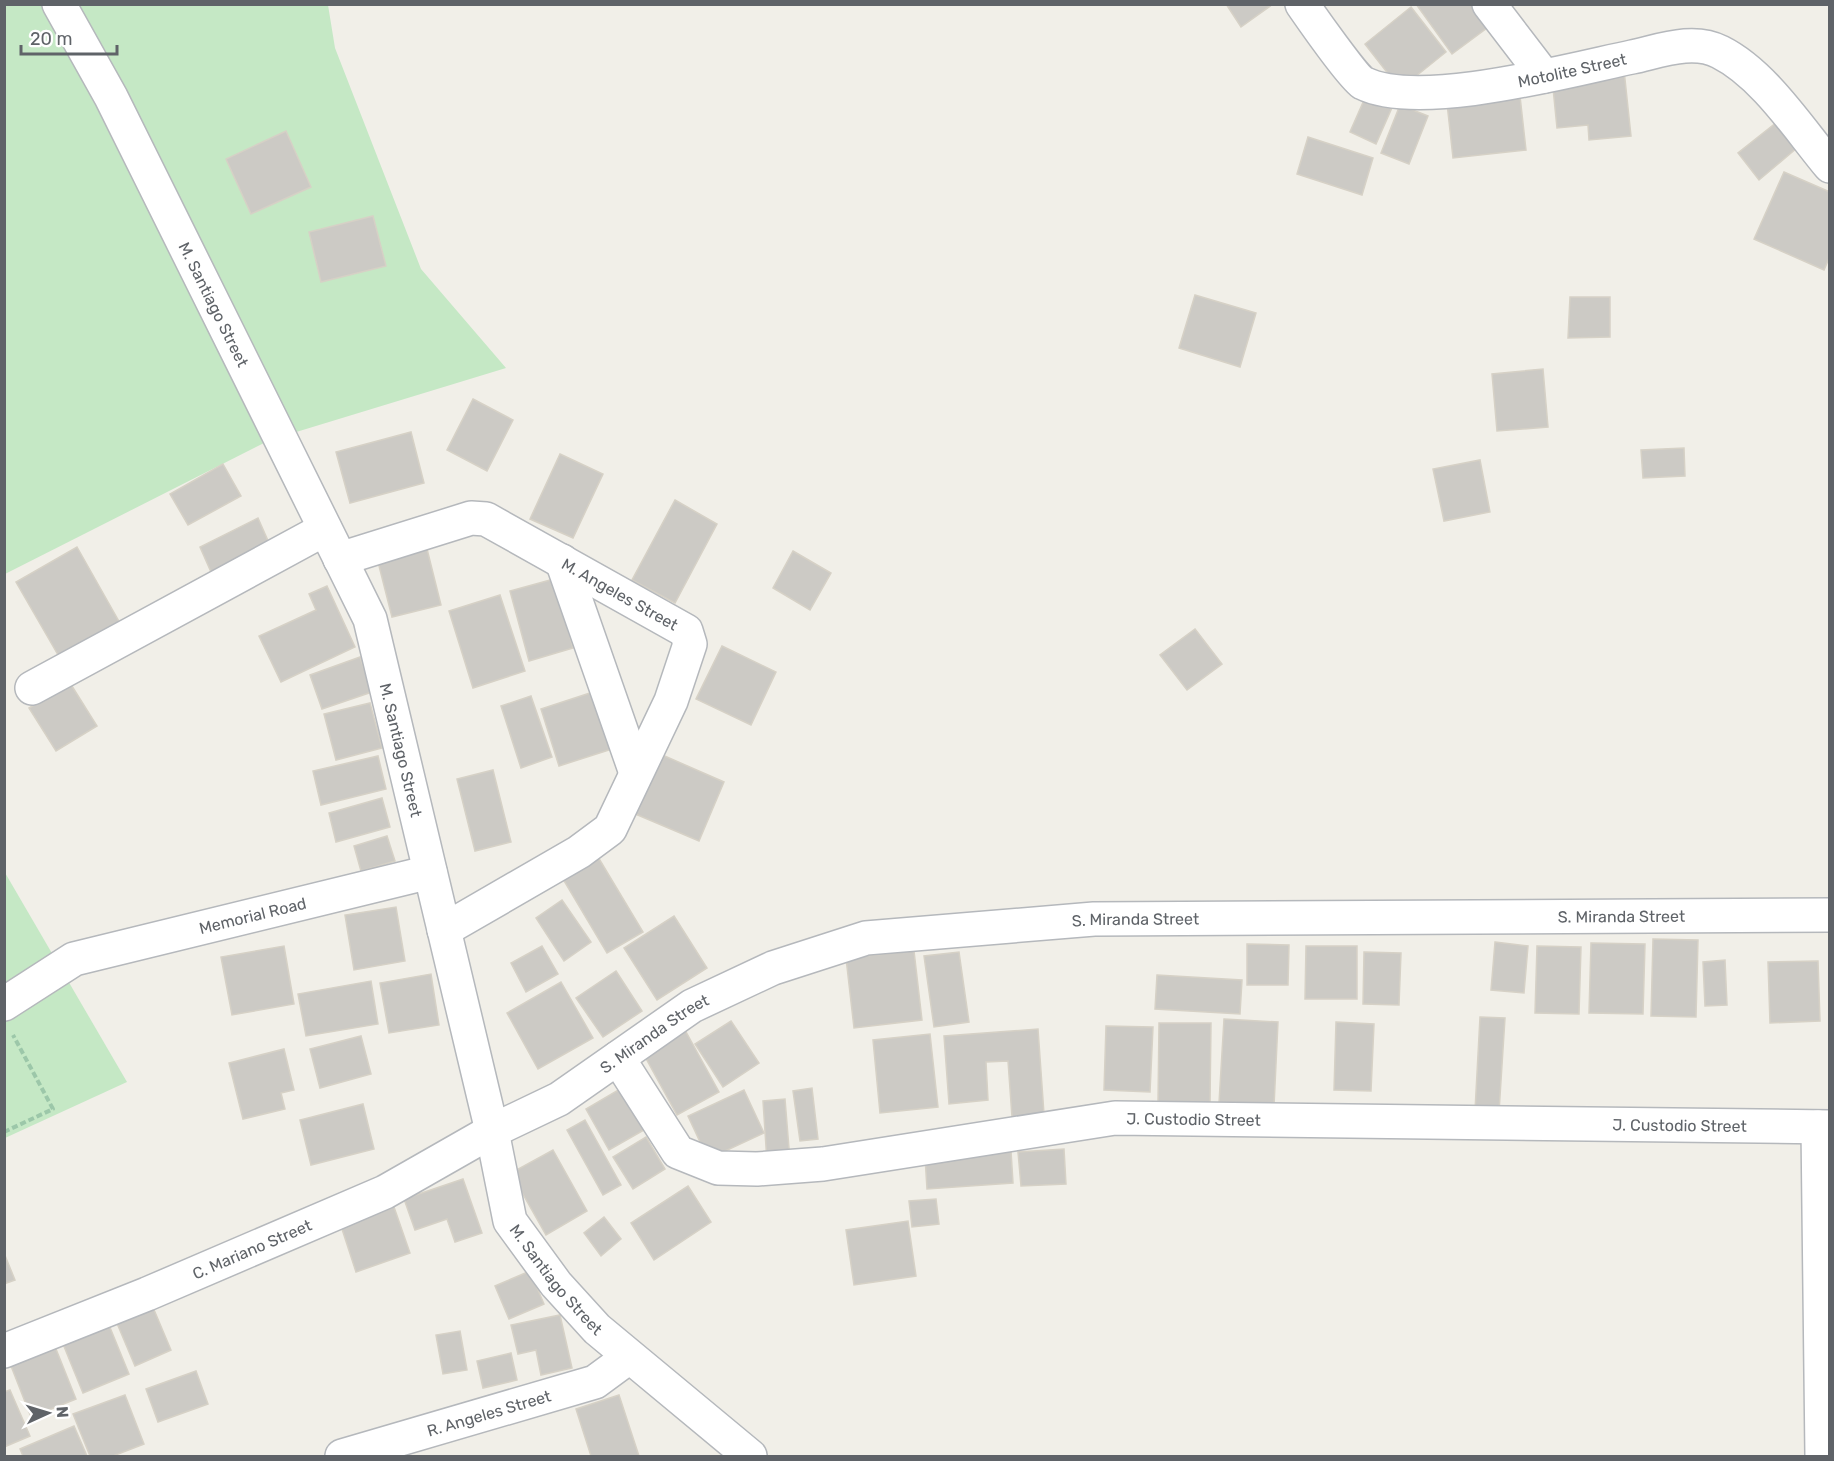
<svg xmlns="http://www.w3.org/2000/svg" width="1834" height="1461" viewBox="0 0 1834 1461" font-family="Rubik,sans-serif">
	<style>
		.green { fill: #c5e8c5 }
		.building { fill: #cccac5; stroke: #d6d1c6; stroke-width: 1.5 }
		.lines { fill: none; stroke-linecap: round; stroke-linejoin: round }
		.minor-casing { stroke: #b5b8bc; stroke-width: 36 }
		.path { stroke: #9cc7a9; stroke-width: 4; stroke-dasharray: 6 3; stroke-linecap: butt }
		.minor { stroke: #fff; stroke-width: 33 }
		.labels { text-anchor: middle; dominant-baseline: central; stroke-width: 4.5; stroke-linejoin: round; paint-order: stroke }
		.street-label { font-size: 16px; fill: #5f6368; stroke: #fff }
	</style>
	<rect width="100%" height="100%" fill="#f1efe8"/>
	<g class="green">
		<path d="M 5,5 L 328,5 L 335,48 L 421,269 L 506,368 L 270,440 L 5,574 Z"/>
		<path d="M 4,871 L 127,1082 L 5,1138 L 4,1138 Z"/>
	</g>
	<g class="building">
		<path d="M 1226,4 L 1273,4 L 1241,27 Z"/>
		<path d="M 1416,4 L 1482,4 L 1495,22 L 1452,54 Z"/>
		<path d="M 1411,7 L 1446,52 L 1400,89 L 1365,44 Z"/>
		<path d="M 1624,70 L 1631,136 L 1589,140 L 1588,125 L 1557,128 L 1552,78 Z"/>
		<path d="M 1519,87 L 1526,150 L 1453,158 L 1446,94 Z"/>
		<path d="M 1368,91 L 1394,103 L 1376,144 L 1350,132 Z"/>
		<path d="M 1400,105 L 1428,116 L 1409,164 L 1381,153 Z"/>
		<path d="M 1777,122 L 1797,148 L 1759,180 L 1738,153 Z"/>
		<path d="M 286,131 L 311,187 L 251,214 L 226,159 Z"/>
		<path d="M 1308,137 L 1373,158 L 1362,195 L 1297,174 Z"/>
		<path d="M 1784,172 L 1830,192 L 1830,256 L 1824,270 L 1754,239 Z"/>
		<path d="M 373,216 L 386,266 L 321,282 L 309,232 Z"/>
		<path d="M 1195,295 L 1256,313 L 1240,367 L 1179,348 Z"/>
		<path d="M 1570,297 L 1610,297 L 1610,337 L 1568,338 Z"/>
		<path d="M 1543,369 L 1548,427 L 1497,431 L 1492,374 Z"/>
		<path d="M 473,399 L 513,420 L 487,471 L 447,450 Z"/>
		<path d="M 411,432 L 424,483 L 350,503 L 336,452 Z"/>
		<path d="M 1684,448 L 1685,476 L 1643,478 L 1641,450 Z"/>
		<path d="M 560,454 L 603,474 L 573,538 L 530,519 Z"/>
		<path d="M 1480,460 L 1490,512 L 1444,521 L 1433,469 Z"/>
		<path d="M 223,464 L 241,496 L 188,525 L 170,494 Z"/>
		<path d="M 675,500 L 717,524 L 675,603 L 632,580 Z"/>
		<path d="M 258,518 L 269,543 L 211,572 L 200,547 Z"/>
		<path d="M 425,541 L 441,605 L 392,617 L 376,554 Z"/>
		<path d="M 77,547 L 121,625 L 61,660 L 16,582 Z"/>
		<path d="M 793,551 L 831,573 L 810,610 L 773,588 Z"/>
		<path d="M 554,579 L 573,648 L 529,661 L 510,591 Z"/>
		<path d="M 327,586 L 355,647 L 281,682 L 259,636 L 316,610 L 309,594 Z"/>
		<path d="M 500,595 L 525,671 L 473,688 L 449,611 Z"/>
		<path d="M 1195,629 L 1222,664 L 1187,690 L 1160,655 Z"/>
		<path d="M 722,646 L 776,672 L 751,725 L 696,699 Z"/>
		<path d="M 360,657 L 372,692 L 322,709 L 310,675 Z"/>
		<path d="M 70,683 L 97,726 L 56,751 L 29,708 Z"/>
		<path d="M 593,692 L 612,749 L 559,766 L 541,709 Z"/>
		<path d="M 531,696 L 552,757 L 521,768 L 501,706 Z"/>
		<path d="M 370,703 L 382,748 L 336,760 L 324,714 Z"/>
		<path d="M 651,750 L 724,782 L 699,841 L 626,810 Z"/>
		<path d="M 378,756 L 386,789 L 321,805 L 313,771 Z"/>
		<path d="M 493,770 L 511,842 L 475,851 L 457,779 Z"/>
		<path d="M 382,798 L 390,827 L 336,842 L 329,813 Z"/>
		<path d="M 387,836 L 395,861 L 361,871 L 354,846 Z"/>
		<path d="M 595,852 L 643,932 L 607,953 L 560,874 Z"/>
		<path d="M 562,900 L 591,942 L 564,961 L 536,918 Z"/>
		<path d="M 396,907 L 405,961 L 354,970 L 345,915 Z"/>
		<path d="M 674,916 L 707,968 L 657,1000 L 624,948 Z"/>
		<path d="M 1653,939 L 1698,940 L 1696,1017 L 1651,1016 Z"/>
		<path d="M 1495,942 L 1528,946 L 1524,993 L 1491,990 Z"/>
		<path d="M 1591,943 L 1645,944 L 1643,1014 L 1589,1013 Z"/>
		<path d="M 1247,944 L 1289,945 L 1288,985 L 1247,985 Z"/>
		<path d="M 284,946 L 294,1004 L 232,1015 L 221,957 Z"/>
		<path d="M 542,946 L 558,974 L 526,992 L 511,963 Z"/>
		<path d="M 1306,946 L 1357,946 L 1357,999 L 1305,999 Z"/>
		<path d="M 1537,946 L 1581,947 L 1579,1014 L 1535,1013 Z"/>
		<path d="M 914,951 L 922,1020 L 854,1028 L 846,958 Z"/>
		<path d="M 959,952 L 969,1022 L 934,1027 L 924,956 Z"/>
		<path d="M 1364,952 L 1401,953 L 1399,1005 L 1363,1004 Z"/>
		<path d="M 1725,960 L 1727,1005 L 1705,1006 L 1703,962 Z"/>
		<path d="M 1818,961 L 1820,1021 L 1770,1023 L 1768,962 Z"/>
		<path d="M 616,971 L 642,1011 L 603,1037 L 576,998 Z"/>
		<path d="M 431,974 L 439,1025 L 389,1033 L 380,983 Z"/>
		<path d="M 1157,975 L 1242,980 L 1240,1014 L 1155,1009 Z"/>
		<path d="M 371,981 L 378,1024 L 306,1036 L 298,994 Z"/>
		<path d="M 561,982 L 593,1038 L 538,1069 L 507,1013 Z"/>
		<path d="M 1480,1017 L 1505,1018 L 1499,1112 L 1475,1111 Z"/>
		<path d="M 1224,1019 L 1278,1022 L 1274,1106 L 1219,1103 Z"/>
		<path d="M 731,1021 L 759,1063 L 723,1087 L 695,1044 Z"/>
		<path d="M 1336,1022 L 1374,1024 L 1371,1091 L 1334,1090 Z"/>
		<path d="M 1159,1023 L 1211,1023 L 1210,1104 L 1158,1104 Z"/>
		<path d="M 1106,1026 L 1153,1027 L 1150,1092 L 1104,1090 Z"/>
		<path d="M 1038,1029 L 1044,1114 L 1012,1117 L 1008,1061 L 986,1062 L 988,1100 L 949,1104 L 944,1036 Z"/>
		<path d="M 685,1030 L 719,1092 L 677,1115 L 643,1053 Z"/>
		<path d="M 930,1034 L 938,1107 L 880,1113 L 873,1040 Z"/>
		<path d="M 361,1036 L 371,1074 L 320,1088 L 310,1049 Z"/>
		<path d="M 284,1049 L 294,1090 L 281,1093 L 285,1109 L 243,1119 L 229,1063 Z"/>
		<path d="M 812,1088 L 818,1139 L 800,1141 L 793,1091 Z"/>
		<path d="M 620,1089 L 644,1130 L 609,1150 L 586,1109 Z"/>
		<path d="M 744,1090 L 764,1133 L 708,1159 L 688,1116 Z"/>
		<path d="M 785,1099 L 790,1161 L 767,1162 L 763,1101 Z"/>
		<path d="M 363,1104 L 374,1149 L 311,1165 L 300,1120 Z"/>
		<path d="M 585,1120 L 621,1185 L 603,1195 L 567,1130 Z"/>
		<path d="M 646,1137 L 665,1169 L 633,1189 L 613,1157 Z"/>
		<path d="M 1064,1149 L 1066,1184 L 1021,1186 L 1018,1152 Z"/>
		<path d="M 553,1150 L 587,1211 L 546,1235 L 511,1173 Z"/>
		<path d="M 1011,1151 L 1013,1183 L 927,1189 L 925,1157 Z"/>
		<path d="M 463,1179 L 482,1233 L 455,1242 L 447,1219 L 415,1230 L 404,1199 Z"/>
		<path d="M 688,1186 L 711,1222 L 654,1260 L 631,1223 Z"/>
		<path d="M 936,1199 L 939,1224 L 912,1227 L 909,1201 Z"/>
		<path d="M 394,1207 L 410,1253 L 356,1272 L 341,1226 Z"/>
		<path d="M 604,1217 L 621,1239 L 601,1256 L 584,1233 Z"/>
		<path d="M 908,1221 L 916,1276 L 854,1285 L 846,1230 Z"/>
		<path d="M 4,1253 L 15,1280 L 4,1284 Z"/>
		<path d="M 530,1271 L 544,1304 L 509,1319 L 495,1286 Z"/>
		<path d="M 152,1305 L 171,1350 L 135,1366 L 116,1321 Z"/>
		<path d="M 560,1315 L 572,1368 L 541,1375 L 536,1350 L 518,1354 L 511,1325 Z"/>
		<path d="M 109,1325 L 129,1374 L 83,1393 L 63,1344 Z"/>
		<path d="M 460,1331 L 467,1370 L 443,1374 L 436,1335 Z"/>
		<path d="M 56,1349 L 76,1399 L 31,1417 L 11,1366 Z"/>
		<path d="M 511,1353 L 517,1380 L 483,1388 L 477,1361 Z"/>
		<path d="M 196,1371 L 208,1404 L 158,1422 L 146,1389 Z"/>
		<path d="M 10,1390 L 30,1436 L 4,1447 L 4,1392 Z"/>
		<path d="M 125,1395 L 144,1444 L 113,1456 L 90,1456 L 73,1414 Z"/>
		<path d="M 619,1395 L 639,1456 L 591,1456 L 576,1409 Z"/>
		<path d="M 74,1426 L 87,1456 L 23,1456 L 20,1449 Z"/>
	</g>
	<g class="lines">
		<defs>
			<g id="minor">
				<path id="s1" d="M 59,4 L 111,97 L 370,619 L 492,1131 L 510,1221 L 556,1284 L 597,1329 L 750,1456"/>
				<path id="s2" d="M 1302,4 C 1311,17 1354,78 1363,83 C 1419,111 1570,70 1632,57 C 1660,51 1693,38 1720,52 C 1764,74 1799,129 1830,166"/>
				<path d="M 1489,4 L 1544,76"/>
				<path id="s3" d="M 340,559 L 471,518 L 486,519 L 686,631 L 690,644 L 671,701 L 610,829 L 579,852 L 444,930"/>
				<path d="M 562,561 L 636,773"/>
				<path d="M 32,688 L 325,529"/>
				<path id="s4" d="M 4,1004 L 74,959 L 430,872"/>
				<path id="s5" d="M 618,1058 L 678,1152 L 718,1168 L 757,1169 L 823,1164 L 1115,1118 L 1830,1127"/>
				<path d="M 1818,1127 L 1822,1456"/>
				<path id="s6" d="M 4,1351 L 147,1294 L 385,1192 L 492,1131 L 559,1099 L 692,1006 L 773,968 L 866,938 L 1094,919 L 1830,915"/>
				<path id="s7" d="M 342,1456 L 595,1382 L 629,1357"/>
			</g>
		</defs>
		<use href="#minor" class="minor-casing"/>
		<path class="path" d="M 4,1132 L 53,1109 L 13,1035"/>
		<use href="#minor" class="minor"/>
	</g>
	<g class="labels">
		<g class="street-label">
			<text stroke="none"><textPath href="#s2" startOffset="312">Motolite Street</textPath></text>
			<text stroke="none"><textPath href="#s1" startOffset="338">M. Santiago Street</textPath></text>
			<text stroke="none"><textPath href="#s3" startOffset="306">M. Angeles Street</textPath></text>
			<text stroke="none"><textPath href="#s1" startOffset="824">M. Santiago Street</textPath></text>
			<text stroke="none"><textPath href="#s4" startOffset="267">Memorial Road</textPath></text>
			<text stroke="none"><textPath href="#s6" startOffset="1716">S. Miranda Street</textPath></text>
			<text stroke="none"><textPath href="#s6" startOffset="1230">S. Miranda Street</textPath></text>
			<text stroke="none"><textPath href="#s6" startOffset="726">S. Miranda Street</textPath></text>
			<text stroke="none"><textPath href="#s5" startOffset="634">J. Custodio Street</textPath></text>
			<text stroke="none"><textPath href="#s5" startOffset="1120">J. Custodio Street</textPath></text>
			<text stroke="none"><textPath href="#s6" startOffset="268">C. Mariano Street</textPath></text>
			<text stroke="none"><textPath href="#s1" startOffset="1382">M. Santiago Street</textPath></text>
			<text stroke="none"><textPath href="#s7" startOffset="153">R. Angeles Street</textPath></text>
		</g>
	</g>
	<rect width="1834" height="1461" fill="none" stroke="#5f6368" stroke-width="12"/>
	<g transform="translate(48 1413) rotate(86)" stroke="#ffffff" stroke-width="4.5" paint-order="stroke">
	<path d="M0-4.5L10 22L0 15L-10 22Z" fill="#5f6368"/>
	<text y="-9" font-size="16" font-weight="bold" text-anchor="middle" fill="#5f6368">N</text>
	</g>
	<path d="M21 45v9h96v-9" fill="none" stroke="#5f6368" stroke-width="3"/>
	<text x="30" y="45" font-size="18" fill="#5f6368" stroke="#ffffff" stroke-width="4.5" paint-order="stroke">20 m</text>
</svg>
